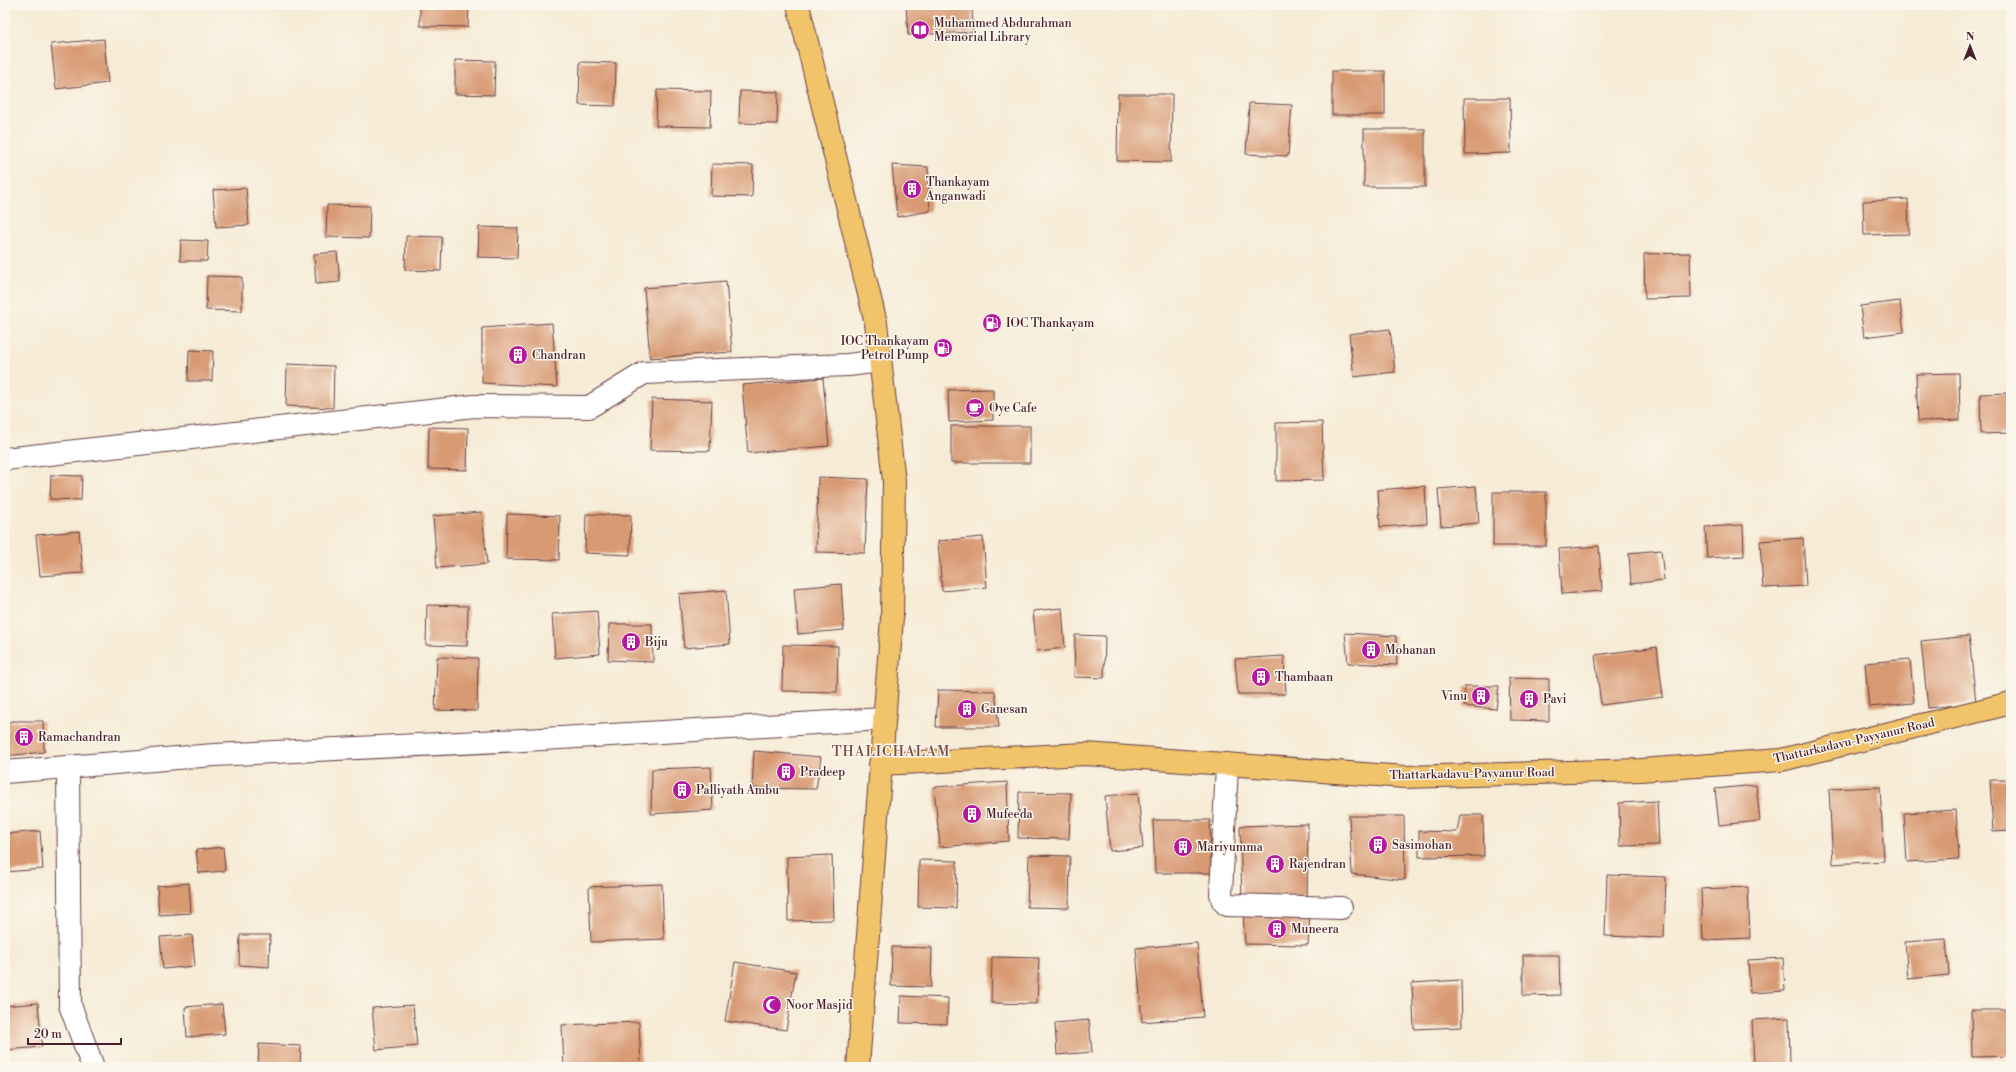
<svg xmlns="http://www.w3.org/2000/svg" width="2016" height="1072" viewBox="0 0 2016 1072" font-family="'Libre Bodoni',serif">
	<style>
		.building { fill: #d89a73 }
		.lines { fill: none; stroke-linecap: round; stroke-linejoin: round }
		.minor-casing { stroke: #643e44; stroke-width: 24 }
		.major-casing { stroke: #643e44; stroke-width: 24 }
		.minor { stroke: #fff; stroke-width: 22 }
		.major { stroke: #f1c36a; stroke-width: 22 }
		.labels { text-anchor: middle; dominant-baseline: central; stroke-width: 3; stroke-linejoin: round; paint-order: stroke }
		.poi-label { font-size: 12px; fill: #4a1f2b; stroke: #fbf7ec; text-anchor: start }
		.street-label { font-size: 12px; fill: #4a1f2b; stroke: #fbf7ec }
		.quarter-label { font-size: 14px; letter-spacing: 1px; fill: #7c4a44; stroke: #fbf7ec }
	</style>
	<rect width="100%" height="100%" fill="#fbf7ec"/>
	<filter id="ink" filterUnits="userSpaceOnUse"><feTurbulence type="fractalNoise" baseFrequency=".025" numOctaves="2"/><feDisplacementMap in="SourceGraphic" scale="8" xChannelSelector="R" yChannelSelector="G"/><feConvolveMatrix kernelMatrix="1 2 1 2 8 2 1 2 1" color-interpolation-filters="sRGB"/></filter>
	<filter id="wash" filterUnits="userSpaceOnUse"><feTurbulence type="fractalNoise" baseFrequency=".012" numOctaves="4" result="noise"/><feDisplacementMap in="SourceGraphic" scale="16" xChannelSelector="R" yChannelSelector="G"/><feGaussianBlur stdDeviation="0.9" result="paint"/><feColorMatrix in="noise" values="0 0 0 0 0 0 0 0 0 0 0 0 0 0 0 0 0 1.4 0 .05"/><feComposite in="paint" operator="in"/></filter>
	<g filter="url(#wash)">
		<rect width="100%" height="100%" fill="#f6ebd5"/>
		<g id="blocks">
			<g class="building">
				<path d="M 420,5 L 469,5 L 468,27 L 420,26 Z"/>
				<path d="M 906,5 L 972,5 L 973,32 L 908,35 Z"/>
				<path d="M 104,39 L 108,83 L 56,89 L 51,44 Z"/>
				<path d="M 455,60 L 495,61 L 494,95 L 455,94 Z"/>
				<path d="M 580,62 L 616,63 L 615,106 L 579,105 Z"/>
				<rect x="1332" y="71" width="53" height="44"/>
				<path d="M 657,90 L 711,91 L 710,127 L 656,126 Z"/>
				<path d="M 740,91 L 778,92 L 777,124 L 739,123 Z"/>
				<path d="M 1118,94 L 1172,94 L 1171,162 L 1117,161 Z"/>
				<path d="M 1464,98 L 1510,98 L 1511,153 L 1465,154 Z"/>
				<path d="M 1249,103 L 1292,105 L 1288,156 L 1246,154 Z"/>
				<rect x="1364" y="129" width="61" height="58"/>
				<path d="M 712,164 L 753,165 L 752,197 L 711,196 Z"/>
				<path d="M 892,165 L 928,167 L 930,211 L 897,217 Z"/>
				<path d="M 246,188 L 249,225 L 216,227 L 213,190 Z"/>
				<path d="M 1908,199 L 1909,234 L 1864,235 L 1863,201 Z"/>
				<path d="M 327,205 L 370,206 L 369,238 L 326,237 Z"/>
				<path d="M 479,227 L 518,228 L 517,258 L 478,257 Z"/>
				<path d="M 406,236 L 442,237 L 441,271 L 405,270 Z"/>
				<path d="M 181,240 L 208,241 L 207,261 L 180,261 Z"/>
				<path d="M 337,252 L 340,282 L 316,284 L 314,254 Z"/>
				<path d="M 1690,253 L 1691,298 L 1645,299 L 1644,254 Z"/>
				<path d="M 207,276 L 242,277 L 242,311 L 206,310 Z"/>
				<path d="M 726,281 L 732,352 L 650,358 L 644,288 Z"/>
				<path d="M 1900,301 L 1904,332 L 1864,337 L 1860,306 Z"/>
				<path d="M 552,323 L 557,387 L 482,383 L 482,328 Z"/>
				<path d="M 1390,329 L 1395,372 L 1354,377 L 1349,334 Z"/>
				<path d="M 189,350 L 213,351 L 212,381 L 188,381 Z"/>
				<path d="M 287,364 L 334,366 L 333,408 L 286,406 Z"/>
				<path d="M 1959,373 L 1960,420 L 1918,421 L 1916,374 Z"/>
				<path d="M 823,378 L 829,446 L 748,453 L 742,385 Z"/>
				<path d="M 993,389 L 993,420 L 949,422 L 948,390 Z"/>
				<path d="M 2011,393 L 2011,433 L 1981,434 L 1980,394 Z"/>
				<path d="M 652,399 L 712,401 L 710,451 L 650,450 Z"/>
				<path d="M 1322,422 L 1324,480 L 1276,481 L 1276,423 Z"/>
				<rect x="951" y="426" width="79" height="37"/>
				<path d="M 429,427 L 468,428 L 467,470 L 428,469 Z"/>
				<path d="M 51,475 L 82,476 L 81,500 L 50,499 Z"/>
				<path d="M 818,477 L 868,479 L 865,553 L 816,552 Z"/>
				<path d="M 1425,486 L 1427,524 L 1380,527 L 1378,490 Z"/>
				<path d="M 1476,486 L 1479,523 L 1441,526 L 1438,489 Z"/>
				<rect x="1493" y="492" width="53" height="54"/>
				<path d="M 482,512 L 487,564 L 437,568 L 433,516 Z"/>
				<path d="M 507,514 L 560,516 L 559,560 L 506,559 Z"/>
				<path d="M 586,514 L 631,515 L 630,555 L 585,553 Z"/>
				<path d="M 1743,525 L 1744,556 L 1707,558 L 1705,527 Z"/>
				<path d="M 79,531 L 83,573 L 40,576 L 36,535 Z"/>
				<path d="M 983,537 L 987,587 L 942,591 L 938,541 Z"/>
				<path d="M 1803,538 L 1806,586 L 1763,588 L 1760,541 Z"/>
				<path d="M 1599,546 L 1602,591 L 1562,594 L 1559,549 Z"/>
				<path d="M 1661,550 L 1664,580 L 1631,584 L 1629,553 Z"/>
				<path d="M 841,584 L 844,630 L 798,634 L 794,588 Z"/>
				<path d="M 726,590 L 730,644 L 684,648 L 679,594 Z"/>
				<path d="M 427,605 L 468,606 L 467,646 L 426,645 Z"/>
				<path d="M 1062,608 L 1065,648 L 1037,651 L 1033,611 Z"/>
				<path d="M 597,611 L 600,654 L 555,658 L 552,614 Z"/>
				<path d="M 609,624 L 652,624 L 653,662 L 608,660 Z"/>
				<path d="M 1345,633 L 1396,636 L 1397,665 L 1348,663 Z"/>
				<path d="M 1075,635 L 1105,636 L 1104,678 L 1074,677 Z"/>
				<path d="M 1969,636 L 1976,703 L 1928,708 L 1921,641 Z"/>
				<path d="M 783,645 L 838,646 L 837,692 L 782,691 Z"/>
				<path d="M 1657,647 L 1663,697 L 1601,705 L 1595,655 Z"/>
				<path d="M 1284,656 L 1286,694 L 1238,694 L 1235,659 Z"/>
				<path d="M 437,657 L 478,658 L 477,711 L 435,710 Z"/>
				<path d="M 1910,659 L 1914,703 L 1869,707 L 1865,663 Z"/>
				<path d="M 1509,678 L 1549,679 L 1549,721 L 1510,720 Z"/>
				<path d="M 1465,686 L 1499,686 L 1496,709 L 1464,706 Z"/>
				<path d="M 938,690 L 995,691 L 999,727 L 936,727 Z"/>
				<path d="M 13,721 L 43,721 L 44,752 L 5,756 L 5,723 Z"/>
				<path d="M 754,751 L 821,757 L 816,789 L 752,788 Z"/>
				<path d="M 711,767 L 713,810 L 651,814 L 652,769 Z"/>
				<path d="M 1990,780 L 2011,780 L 2011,830 L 1993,831 Z"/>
				<path d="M 1007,782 L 1009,841 L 940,847 L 934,787 Z"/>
				<path d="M 1756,785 L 1760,821 L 1719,825 L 1715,789 Z"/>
				<path d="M 1880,787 L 1884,861 L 1833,864 L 1829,789 Z"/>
				<path d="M 1019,792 L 1071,793 L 1069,839 L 1018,838 Z"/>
				<path d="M 1138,793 L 1143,848 L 1110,851 L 1105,796 Z"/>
				<path d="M 1657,801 L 1659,845 L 1620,846 L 1619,803 Z"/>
				<path d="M 1956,810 L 1959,859 L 1907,862 L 1904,813 Z"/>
				<path d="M 1460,815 L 1483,815 L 1484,856 L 1419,857 L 1419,831 L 1457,832 Z"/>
				<path d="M 1349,816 L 1404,816 L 1405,880 L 1352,874 Z"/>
				<path d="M 1153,820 L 1210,820 L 1211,873 L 1155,873 Z"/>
				<path d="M 1308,824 L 1307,904 L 1242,902 L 1240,826 Z"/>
				<path d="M 40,831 L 43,869 L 5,872 L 5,834 Z"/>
				<path d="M 223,847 L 225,871 L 199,873 L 196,850 Z"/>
				<path d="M 832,855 L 834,920 L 788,921 L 787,857 Z"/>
				<path d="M 1029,855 L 1070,856 L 1069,908 L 1027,907 Z"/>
				<path d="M 919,860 L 957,861 L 956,908 L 918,907 Z"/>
				<path d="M 1607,875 L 1666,877 L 1664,938 L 1605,936 Z"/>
				<path d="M 189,883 L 191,913 L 159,915 L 157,886 Z"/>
				<path d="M 662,884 L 664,939 L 591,942 L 589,887 Z"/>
				<path d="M 1748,887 L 1750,938 L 1703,940 L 1701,889 Z"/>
				<path d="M 1243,912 L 1310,914 L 1308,945 L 1245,944 Z"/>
				<path d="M 192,935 L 195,966 L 163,969 L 160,937 Z"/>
				<path d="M 240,935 L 270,935 L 269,967 L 239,965 Z"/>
				<path d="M 1946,939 L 1949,975 L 1908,979 L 1905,942 Z"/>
				<path d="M 1197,943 L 1203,1017 L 1142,1022 L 1136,948 Z"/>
				<path d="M 892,947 L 932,948 L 931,987 L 891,986 Z"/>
				<path d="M 1523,955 L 1559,955 L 1560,995 L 1523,996 Z"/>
				<path d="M 992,957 L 1039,958 L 1037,1004 L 991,1003 Z"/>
				<path d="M 1783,958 L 1785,991 L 1750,993 L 1748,960 Z"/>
				<path d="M 735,962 L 796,972 L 786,1030 L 725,1021 Z"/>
				<path d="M 1461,980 L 1462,1027 L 1414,1029 L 1412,983 Z"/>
				<path d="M 901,996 L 948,998 L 947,1024 L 900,1023 Z"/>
				<path d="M 38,1003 L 42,1047 L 5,1050 L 5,1006 Z"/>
				<path d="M 222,1004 L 225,1034 L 187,1037 L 185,1007 Z"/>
				<path d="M 413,1005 L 417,1046 L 376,1050 L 372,1008 Z"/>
				<path d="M 1971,1010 L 2011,1010 L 2011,1056 L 1972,1057 Z"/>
				<path d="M 1789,1018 L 1790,1064 L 1754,1065 L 1752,1020 Z"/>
				<path d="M 1089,1020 L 1092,1052 L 1057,1055 L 1055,1023 Z"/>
				<path d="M 639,1022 L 641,1067 L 564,1067 L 562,1025 Z"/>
				<path d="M 259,1044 L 301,1046 L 300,1067 L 258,1067 Z"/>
			</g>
		</g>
	</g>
	<g filter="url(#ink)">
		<use href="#blocks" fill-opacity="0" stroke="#643e44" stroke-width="1"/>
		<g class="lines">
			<defs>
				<g id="minor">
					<path d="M 5,459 L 474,406 L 589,407 L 644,373 L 848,365 L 880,361"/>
					<path d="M 1227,764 L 1221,894 L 1223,901 L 1227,905 L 1341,908"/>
					<path d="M 68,767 L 70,1005 L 93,1067"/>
					<path d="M 5,772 L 214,755 L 543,739 L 883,719"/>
				</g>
				<g id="major">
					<path d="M 798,5 L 876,323 L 894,481 L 892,618 L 858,1067"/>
					<path d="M 880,764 L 1086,754 L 1405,777 L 1640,770 L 1781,760 L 2011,703"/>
				</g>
			</defs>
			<use href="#minor" class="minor-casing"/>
			<use href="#major" class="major-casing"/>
			<use href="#minor" class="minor"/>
			<use href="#major" class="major"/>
		</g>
	</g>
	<defs>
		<symbol id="library-disc" viewBox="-11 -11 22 22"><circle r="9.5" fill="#b5179e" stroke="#fbf7ec"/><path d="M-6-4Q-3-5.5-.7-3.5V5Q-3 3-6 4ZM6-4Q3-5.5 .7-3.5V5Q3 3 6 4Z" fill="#fff"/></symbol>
		<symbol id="building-disc" viewBox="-11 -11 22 22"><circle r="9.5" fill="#b5179e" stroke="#fbf7ec"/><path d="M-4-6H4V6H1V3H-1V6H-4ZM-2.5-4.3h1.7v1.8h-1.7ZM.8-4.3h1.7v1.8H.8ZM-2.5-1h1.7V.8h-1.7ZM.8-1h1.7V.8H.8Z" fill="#fff"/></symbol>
		<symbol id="fuel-disc" viewBox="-11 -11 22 22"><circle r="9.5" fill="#b5179e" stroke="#fbf7ec"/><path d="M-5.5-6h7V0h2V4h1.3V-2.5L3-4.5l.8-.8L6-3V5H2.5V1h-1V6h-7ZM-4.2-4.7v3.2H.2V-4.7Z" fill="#fff"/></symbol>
		<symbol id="cafe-disc" viewBox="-11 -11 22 22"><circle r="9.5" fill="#b5179e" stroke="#fbf7ec"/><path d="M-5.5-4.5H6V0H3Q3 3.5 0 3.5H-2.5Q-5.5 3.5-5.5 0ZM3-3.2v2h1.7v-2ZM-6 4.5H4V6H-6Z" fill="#fff"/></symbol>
		<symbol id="mosque-disc" viewBox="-11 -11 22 22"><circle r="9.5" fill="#b5179e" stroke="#fbf7ec"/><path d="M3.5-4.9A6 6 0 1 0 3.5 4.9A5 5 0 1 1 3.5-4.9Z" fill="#fff"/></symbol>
	</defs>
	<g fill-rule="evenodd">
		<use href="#library-disc" x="909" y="19" width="22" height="22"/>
		<use href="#building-disc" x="901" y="178" width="22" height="22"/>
		<use href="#fuel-disc" x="981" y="312" width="22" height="22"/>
		<use href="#fuel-disc" x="932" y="337" width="22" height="22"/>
		<use href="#building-disc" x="507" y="344" width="22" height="22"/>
		<use href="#cafe-disc" x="964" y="397" width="22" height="22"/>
		<use href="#building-disc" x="620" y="631" width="22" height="22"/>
		<use href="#building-disc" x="1360" y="639" width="22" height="22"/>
		<use href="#building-disc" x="1250" y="666" width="22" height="22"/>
		<use href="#building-disc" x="1470" y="685" width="22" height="22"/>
		<use href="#building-disc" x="1518" y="688" width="22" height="22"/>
		<use href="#building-disc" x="956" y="698" width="22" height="22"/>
		<use href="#building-disc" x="13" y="726" width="22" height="22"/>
		<use href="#building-disc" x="775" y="761" width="22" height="22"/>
		<use href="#building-disc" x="671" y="779" width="22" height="22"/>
		<use href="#building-disc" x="961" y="803" width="22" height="22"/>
		<use href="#building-disc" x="1367" y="834" width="22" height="22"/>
		<use href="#building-disc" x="1172" y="836" width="22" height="22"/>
		<use href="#building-disc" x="1264" y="853" width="22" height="22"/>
		<use href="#building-disc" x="1266" y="918" width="22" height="22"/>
		<use href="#mosque-disc" x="761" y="994" width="22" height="22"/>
	</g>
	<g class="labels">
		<g class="poi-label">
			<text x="934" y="23">Muhammed Abdurahman<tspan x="934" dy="14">Memorial Library</tspan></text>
			<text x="926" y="182">Thankayam<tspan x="926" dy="14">Anganwadi</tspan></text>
			<text x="1006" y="323">IOC Thankayam</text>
			<text x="929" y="341" text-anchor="end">IOC Thankayam<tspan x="929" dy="14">Petrol Pump</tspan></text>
			<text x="532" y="355">Chandran</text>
			<text x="989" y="408">Oye Cafe</text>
			<text x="645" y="642">Biju</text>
			<text x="1385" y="650">Mohanan</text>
			<text x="1275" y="677">Thambaan</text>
			<text x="1467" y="696" text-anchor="end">Vinu</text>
			<text x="1543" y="699">Pavi</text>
			<text x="981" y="709">Ganesan</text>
			<text x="38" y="737">Ramachandran</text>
			<text x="800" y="772">Pradeep</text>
			<text x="696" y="790">Palliyath Ambu</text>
			<text x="986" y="814">Mufeeda</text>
			<text x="1392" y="845">Sasimohan</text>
			<text x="1197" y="847">Mariyumma</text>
			<text x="1289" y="864">Rajendran</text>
			<text x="1291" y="929">Muneera</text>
			<text x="786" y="1005">Noor Masjid</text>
		</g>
		<g class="street-label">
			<text transform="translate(1854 741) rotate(-13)">Thattarkadavu-Payyanur Road</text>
			<text transform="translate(1472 774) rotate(-1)">Thattarkadavu-Payyanur Road</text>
		</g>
		<g class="quarter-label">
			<text x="891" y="752">THALICHALAM</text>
		</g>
	</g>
	<rect width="2016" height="1072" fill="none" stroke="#fbf7ec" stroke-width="20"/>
	<g transform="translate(1970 46)" stroke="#fbf7ec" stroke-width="3" paint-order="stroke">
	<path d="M0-3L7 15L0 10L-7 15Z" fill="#4a1f2b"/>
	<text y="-6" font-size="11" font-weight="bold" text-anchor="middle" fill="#4a1f2b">N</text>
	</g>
	<path d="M28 1038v6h93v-6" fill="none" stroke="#4a1f2b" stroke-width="2"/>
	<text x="34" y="1038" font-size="12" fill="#4a1f2b" stroke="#fbf7ec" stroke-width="3" paint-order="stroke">20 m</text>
</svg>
